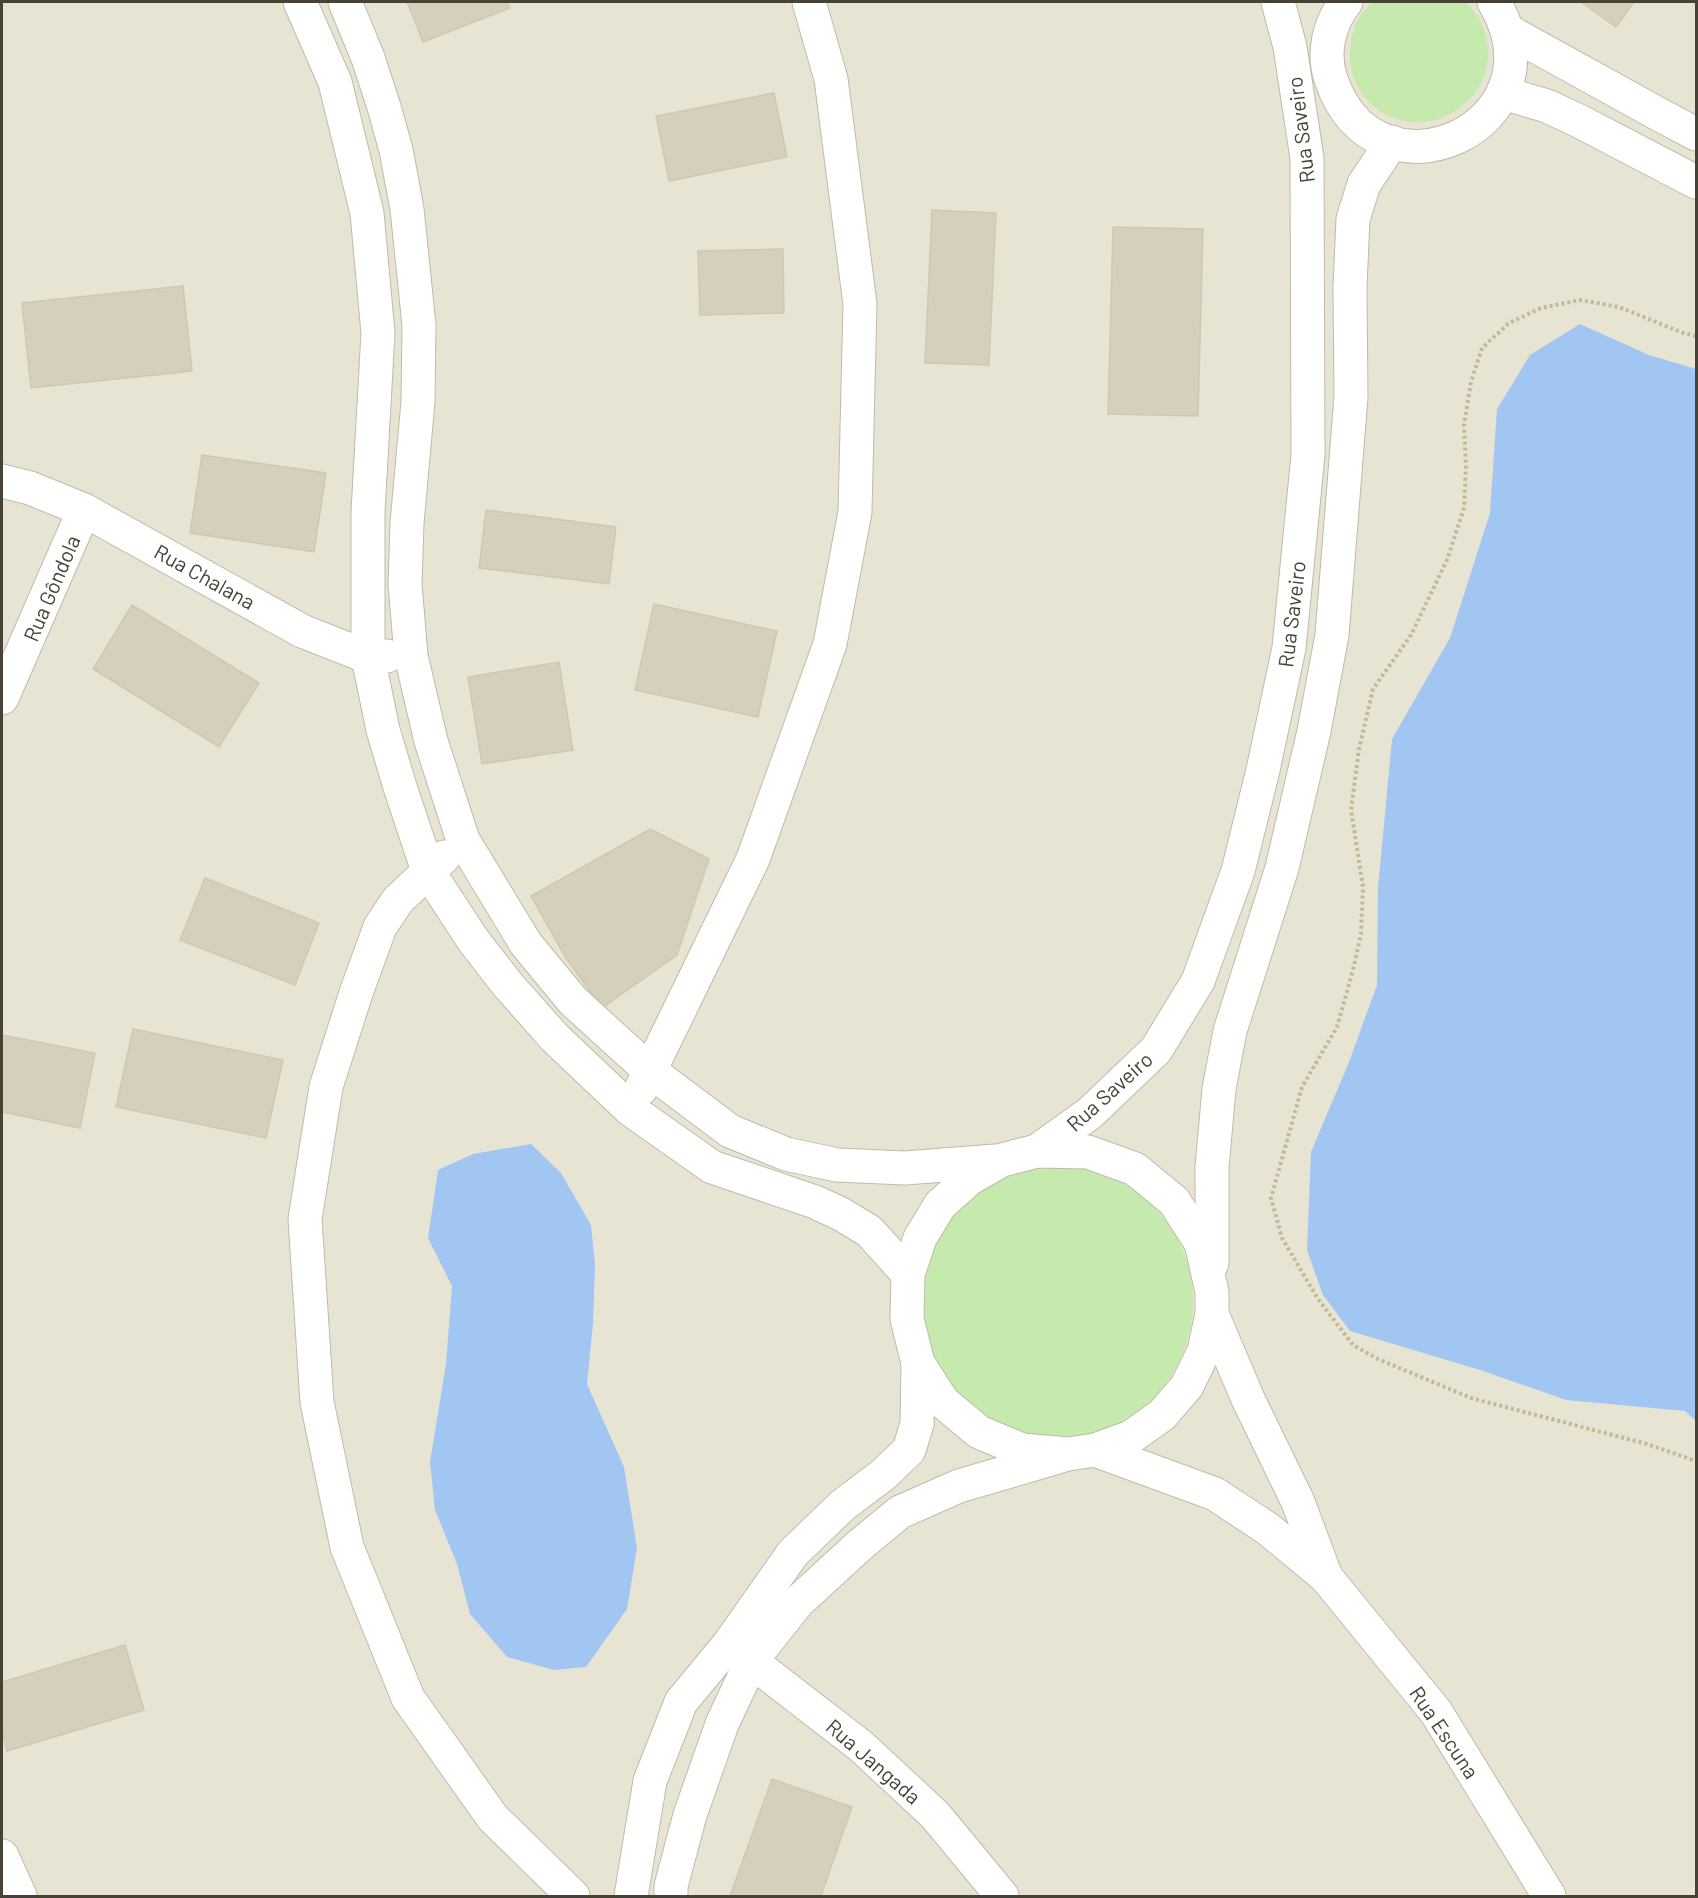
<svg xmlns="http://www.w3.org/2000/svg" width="1698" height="1898" viewBox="0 0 1698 1898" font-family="Barlow,sans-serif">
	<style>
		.residential { fill: #e8e4d4 }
		.green { fill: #c6e9ae }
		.water { fill: #a1c6f2 }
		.building { fill: #d5cfbc; stroke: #d0c8af; stroke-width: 1.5 }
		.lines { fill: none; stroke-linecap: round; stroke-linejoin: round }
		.minor-casing { stroke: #bfbba9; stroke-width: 35 }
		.path { stroke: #c1b99a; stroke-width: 4; stroke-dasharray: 3 3; stroke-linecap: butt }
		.minor { stroke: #fff; stroke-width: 33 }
		.labels { text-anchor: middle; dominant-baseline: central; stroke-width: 4.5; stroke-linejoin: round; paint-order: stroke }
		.street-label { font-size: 21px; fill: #474235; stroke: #fff }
	</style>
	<rect width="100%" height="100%" fill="#f4f1e6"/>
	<rect class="residential" x="2" y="2" width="1694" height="1894"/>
	<g class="green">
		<path d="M 1373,2 L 1466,2 C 1471,8 1477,14 1480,20 C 1516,93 1423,158 1367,100 C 1356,87 1349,71 1350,54 C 1350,35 1357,14 1373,2 Z"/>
		<circle cx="1057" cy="1302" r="136"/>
	</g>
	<g class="water">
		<path d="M 1580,324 L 1649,355 L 1696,369 L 1696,1421 L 1685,1411 L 1566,1400 L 1480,1370 L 1350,1331 L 1323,1295 L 1307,1250 L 1311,1152 L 1349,1062 L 1377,985 L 1378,888 L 1392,739 L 1450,638 L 1490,513 L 1497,409 L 1530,355 Z"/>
		<path d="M 531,1144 L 561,1173 L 591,1225 L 595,1265 L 593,1324 L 587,1384 L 624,1467 L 637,1548 L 627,1609 L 586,1667 L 554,1670 L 507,1657 L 470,1614 L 457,1564 L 435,1510 L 430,1462 L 446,1364 L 452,1286 L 428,1238 L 438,1170 L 473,1154 Z"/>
	</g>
	<g class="building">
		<path d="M 407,2 L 507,2 L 510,8 L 423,42 Z"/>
		<path d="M 1581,2 L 1634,2 L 1616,27 Z"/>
		<path d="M 774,93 L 787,157 L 669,181 L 656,116 Z"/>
		<path d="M 932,210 L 996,213 L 989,365 L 925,363 Z"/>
		<path d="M 1113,227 L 1203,229 L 1198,416 L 1108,414 Z"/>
		<path d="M 783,249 L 784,313 L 700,315 L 698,251 Z"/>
		<path d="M 183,286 L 192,371 L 31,388 L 22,303 Z"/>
		<path d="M 202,455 L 326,473 L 314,552 L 190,533 Z"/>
		<path d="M 486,510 L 616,527 L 609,584 L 479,568 Z"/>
		<path d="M 654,604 L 777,631 L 758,717 L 635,690 Z"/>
		<path d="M 132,605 L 259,683 L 219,747 L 93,669 Z"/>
		<path d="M 559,662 L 573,750 L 482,764 L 468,677 Z"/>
		<path d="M 650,829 L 709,859 L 677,955 L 602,1008 L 566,958 L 531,896 Z"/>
		<path d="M 205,878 L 319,923 L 295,985 L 180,940 Z"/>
		<path d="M 133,1029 L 283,1060 L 266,1138 L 116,1107 Z"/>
		<path d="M 2,1035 L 95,1053 L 80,1128 L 2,1112 Z"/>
		<path d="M 125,1645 L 144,1710 L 7,1751 L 2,1732 L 2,1682 Z"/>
		<path d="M 772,1779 L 852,1807 L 821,1896 L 730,1896 Z"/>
	</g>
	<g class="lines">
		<defs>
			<g id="minor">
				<path d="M 300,2 L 335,82 L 367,213 L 378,333 L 368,512 L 368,657 L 383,730 L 400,787 L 428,871 L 473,940 L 508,985 L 555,1038 L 631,1110 L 712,1167 L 815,1202 L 841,1214 L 869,1231 L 908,1274"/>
				<path d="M 345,2 L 368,58 L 384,107 L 396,150 L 407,209 L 419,325 L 418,402 L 407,523 L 405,584 L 411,656 L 431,741 L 463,840 L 526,944 L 573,1001 L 650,1071 L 730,1131 L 786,1154 L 837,1165 L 905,1168 L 995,1161"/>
				<path d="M 1346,2 C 1329,23 1322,53 1331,79 C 1375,213 1568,126 1494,2"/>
				<path d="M 1508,31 L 1660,115 L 1696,134"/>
				<path d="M 1503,93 L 1547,106 L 1579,121 L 1696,182"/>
				<path d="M 2,481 L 30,488 L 84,510 L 302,631 L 368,657 L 387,656"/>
				<path d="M 2,698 L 84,510"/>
				<path d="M 444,857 L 398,900 L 380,927 L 356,993 L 326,1087 L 305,1219 L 317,1402 L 347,1547 L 408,1698 L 493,1818 L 573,1896"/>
				<path d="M 641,1089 L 753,859 L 830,644 L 855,512 L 860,304 L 831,79 L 809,2"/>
				<path d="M 1037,1151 L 1090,1113 L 1156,1050 L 1198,981 L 1238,871 L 1263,770 L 1289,648 L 1308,455 L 1307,158 L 1290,47 L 1278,2"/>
				<path d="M 1212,1263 L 1212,1167 L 1219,1089 L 1230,1031 L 1282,868 L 1314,731 L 1332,635 L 1351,397 L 1350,287 L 1353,219 L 1364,184 L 1392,142"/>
				<path d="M 1095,1450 L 1215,1494 L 1268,1529 L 1326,1577 L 1298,1502 L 1248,1399 L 1212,1314"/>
				<path d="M 1326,1577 L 1436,1712 L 1549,1896"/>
				<path d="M 734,1648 L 862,1747 L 935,1815 L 1002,1896"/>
				<path d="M 2,1856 L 20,1896"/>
				<path d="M 631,1896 L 650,1781 L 681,1702 L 729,1644 L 793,1553 L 843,1505 L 884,1474 L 909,1450 L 917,1424 L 918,1363"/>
				<path d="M 671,1896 L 671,1886 L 690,1815 L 722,1724 L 752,1660 L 798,1602 L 860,1545 L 900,1512 L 959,1486 L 1068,1454 L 1095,1450 L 1131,1437 L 1162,1415 L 1187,1386 L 1204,1351 L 1212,1314 L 1212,1292 L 1201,1243 L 1174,1201 L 1135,1169 L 1088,1152 L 1037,1151 L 1002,1160 L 969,1179 L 940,1205 L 920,1238 L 908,1274 L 907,1319 L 918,1363 L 943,1402 L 979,1432 L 1022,1450 L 1068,1454"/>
			</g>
		</defs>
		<use href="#minor" class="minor-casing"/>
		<path class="path" d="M 1696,336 L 1683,333 L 1619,307 L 1580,300 L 1541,308 L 1509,323 L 1482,348 L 1471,382 L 1464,425 L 1466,466 L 1464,508 L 1447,560 L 1411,635 L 1373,689 L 1359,749 L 1351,810 L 1363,887 L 1361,934 L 1353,970 L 1337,1027 L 1302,1087 L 1271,1198 L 1282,1238 L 1318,1299 L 1353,1345 L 1378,1359 L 1471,1398 L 1647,1444 L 1696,1461"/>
		<use href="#minor" class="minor"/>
	</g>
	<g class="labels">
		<g class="street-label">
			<text transform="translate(1300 130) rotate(-97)">Rua Saveiro</text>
			<text transform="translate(205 576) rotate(29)">Rua Chalana</text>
			<text transform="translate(51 588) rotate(-67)">Rua Gôndola</text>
			<text transform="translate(1291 614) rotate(-83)">Rua Saveiro</text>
			<text transform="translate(1109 1091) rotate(-42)">Rua Saveiro</text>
			<text transform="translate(1445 1732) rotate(56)">Rua Escuna</text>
			<text transform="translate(874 1761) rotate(41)">Rua Jangada</text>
		</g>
	</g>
	<rect width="1698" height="1898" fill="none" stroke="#474235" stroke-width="6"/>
</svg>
